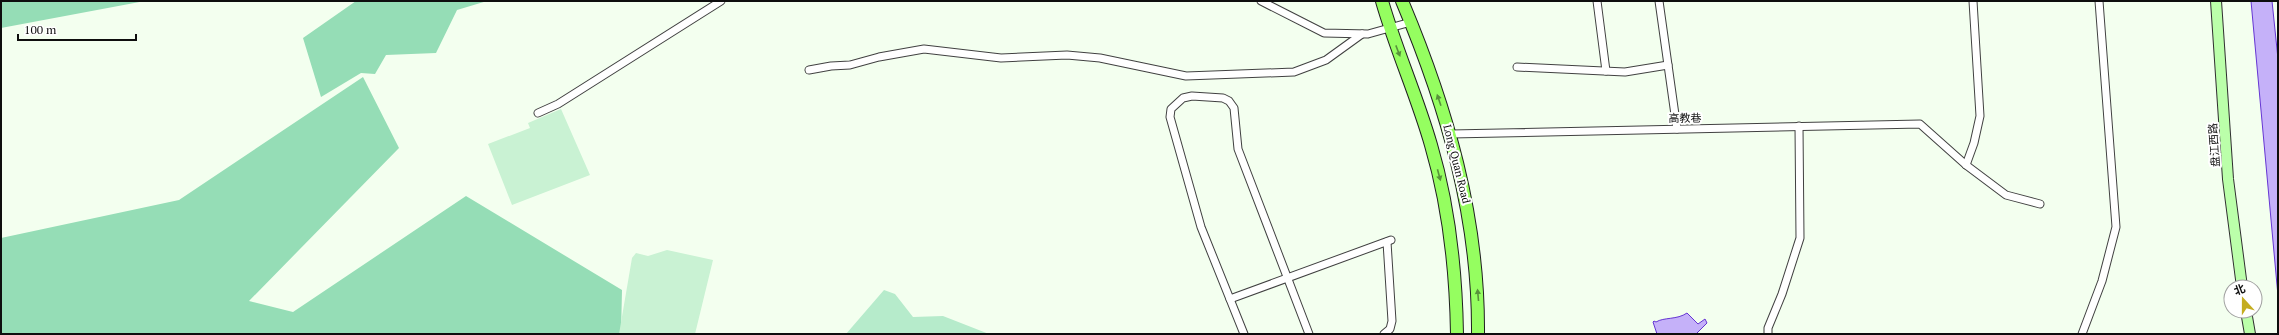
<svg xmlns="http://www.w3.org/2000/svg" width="2279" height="335" viewBox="0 0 2279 335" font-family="'PT Serif','Noto Sans SC',serif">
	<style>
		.green { fill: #b6ebcb }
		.forest { fill: #95ddb6 }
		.pitch { fill: #c9f2d3 }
		.water { fill: #c5b1f9; stroke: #6535d3 }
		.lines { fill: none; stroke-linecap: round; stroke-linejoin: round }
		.street-casing { stroke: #414141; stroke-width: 9 }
		.secondary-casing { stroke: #303030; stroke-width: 12 }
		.primary-casing { stroke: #1f1f1f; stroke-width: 14 }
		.street { stroke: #fff; stroke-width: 7 }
		.secondary { stroke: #bfa; stroke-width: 10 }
		.primary { stroke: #95fe60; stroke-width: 12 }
		.oneway { fill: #58923b }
		.labels { text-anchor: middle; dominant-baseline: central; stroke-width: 4; stroke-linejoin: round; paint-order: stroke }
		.street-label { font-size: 11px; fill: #0e0e0e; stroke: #fff }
	</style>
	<rect width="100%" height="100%" fill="#f3ffef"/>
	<path class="green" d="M 884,290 L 895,294 L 913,317 L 943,316 L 989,334 L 846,334 Z"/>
	<g class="forest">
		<path d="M 1,1 L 145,1 L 1,28 Z"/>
		<path d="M 356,1 L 487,1 L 457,10 L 436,53 L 386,55 L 375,74 L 361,73 L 321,97 L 303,38 Z"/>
		<path d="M 363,77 L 399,148 L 249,301 L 293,312 L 466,196 L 622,290 L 621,334 L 1,334 L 1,238 L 179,200 Z"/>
	</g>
	<g class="pitch">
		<path d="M 561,109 L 590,175 L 512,205 L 488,144 L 530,128 L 528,123 Z"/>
		<path d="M 667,250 L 713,260 L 695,334 L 619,334 L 632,258 L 636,253 L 648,256 Z"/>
	</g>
	<g class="water">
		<path d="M 2251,1 L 2272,1 L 2278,59 L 2278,296 Z"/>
		<path d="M 1687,313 L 1698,324 L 1705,319 L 1707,323 L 1696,334 L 1657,334 L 1653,322 L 1654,321 L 1656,322 C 1664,317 1677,320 1687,313 Z"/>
	</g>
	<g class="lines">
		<defs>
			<g id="street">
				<path d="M 1261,1 L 1324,33 L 1368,34 L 1411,22"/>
				<path d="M 1597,1 L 1606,71"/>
				<path d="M 1659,1 L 1677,129"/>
				<path d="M 1517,67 L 1625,72 L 1668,65"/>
				<path d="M 809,70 L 831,66 L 850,65 L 879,57 L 924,49 L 1001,58 L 1067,55 L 1100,58 L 1186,76 L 1294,72 L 1326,60 L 1362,34"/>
				<path d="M 538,113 L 558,104 L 721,1"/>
				<path d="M 1451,134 L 1920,124 L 1966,165 L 2006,195 L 2040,204"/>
				<path d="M 1966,165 L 1974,143 L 1980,116 L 1973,1"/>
				<path d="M 1230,299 L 1391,240"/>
				<path d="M 1244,334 L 1201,227 L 1170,117 L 1171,109 L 1183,98 L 1192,96 L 1223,98 L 1229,101 L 1234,108 L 1238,149 L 1309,334"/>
				<path d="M 1384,334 L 1390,329 L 1392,321 L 1387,242"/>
				<path d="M 1768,334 L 1768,328 L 1782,294 L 1800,238 L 1799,126"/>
				<path d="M 2082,334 L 2102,281 L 2116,227 L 2099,1"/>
			</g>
			<g id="secondary">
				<path d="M 2216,1 L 2228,179 L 2242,287"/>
				<path d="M 2246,311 L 2250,334"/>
			</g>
			<g id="primary">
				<path d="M 1382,1 C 1396,50 1417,96 1431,145 C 1449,206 1456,270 1457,334"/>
				<path d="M 1402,1 C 1447,108 1479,217 1478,334"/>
			</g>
		</defs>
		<use href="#street" class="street-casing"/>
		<use href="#secondary" class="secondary-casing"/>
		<use href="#primary" class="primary-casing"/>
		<use href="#street" class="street"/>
		<use href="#secondary" class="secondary"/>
		<use href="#primary" class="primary"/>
	</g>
	<defs><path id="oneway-solid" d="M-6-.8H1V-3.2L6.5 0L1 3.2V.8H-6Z"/></defs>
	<g class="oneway">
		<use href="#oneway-solid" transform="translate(1398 51) rotate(69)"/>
		<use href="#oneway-solid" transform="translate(1439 100) rotate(-109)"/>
		<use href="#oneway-solid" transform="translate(1439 175) rotate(75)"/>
		<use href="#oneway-solid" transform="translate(1478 295) rotate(-95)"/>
	</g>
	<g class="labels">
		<g class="street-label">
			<text transform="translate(1685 118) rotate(-1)">高教巷</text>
			<text transform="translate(2214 145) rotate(-94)">盘江西路</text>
			<text transform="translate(1457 164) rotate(76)">Long Quan Road</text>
		</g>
	</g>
	<rect width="2279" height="335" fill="none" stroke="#0e0e0e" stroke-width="4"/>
	<g transform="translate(2243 299) rotate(339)"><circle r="19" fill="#ffffff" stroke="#9f9f9f"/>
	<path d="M0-3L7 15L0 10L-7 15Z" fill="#c4ad20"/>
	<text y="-6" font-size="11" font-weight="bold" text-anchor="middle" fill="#0e0e0e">北</text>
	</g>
	<path d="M18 34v6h118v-6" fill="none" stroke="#0e0e0e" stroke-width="2"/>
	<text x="24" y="34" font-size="12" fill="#0e0e0e" stroke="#ffffff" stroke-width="3" paint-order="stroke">100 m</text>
</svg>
